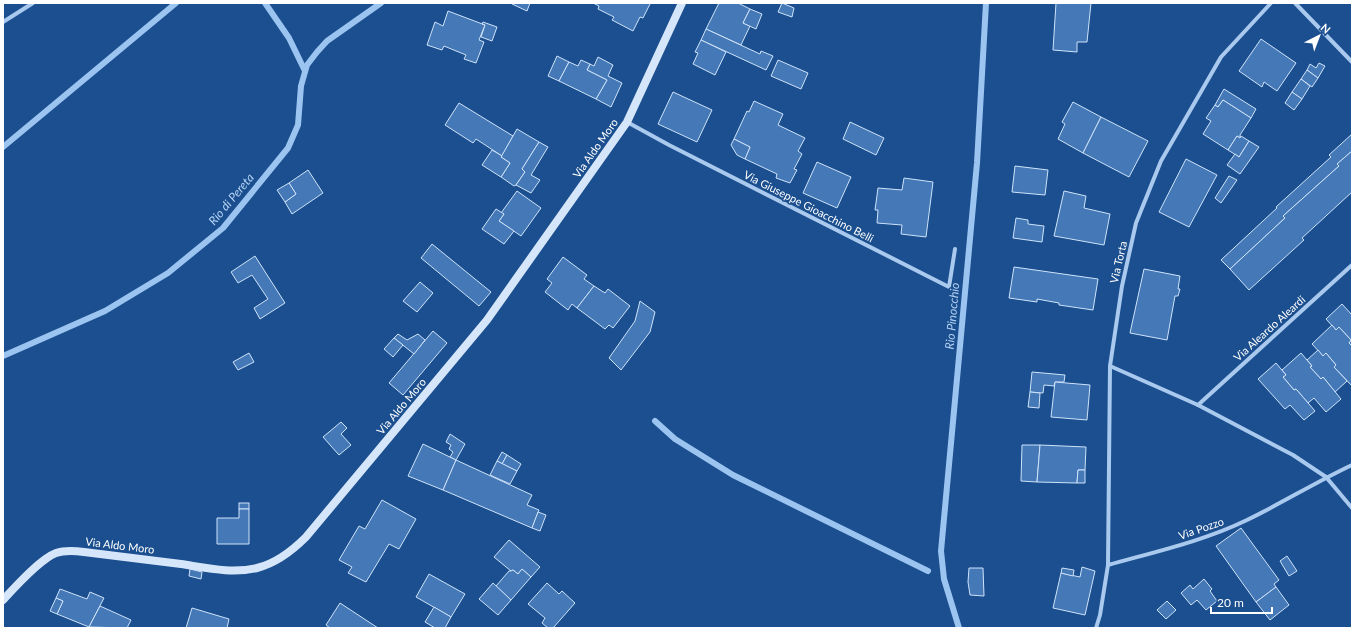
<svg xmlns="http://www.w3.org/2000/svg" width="1355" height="631" viewBox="0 0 1355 631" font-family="Lato,sans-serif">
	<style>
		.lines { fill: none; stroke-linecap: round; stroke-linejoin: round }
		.stream { stroke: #9cc4f0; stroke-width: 6 }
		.building { fill: #4478b7; stroke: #cfe3fa }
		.minor { stroke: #a9c9ee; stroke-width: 4 }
		.secondary { stroke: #d6e6fa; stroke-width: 8 }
		.labels { text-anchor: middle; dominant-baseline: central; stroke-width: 3; stroke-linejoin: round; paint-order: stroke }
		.street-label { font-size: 11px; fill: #fff; stroke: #1b4f8f }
		.water-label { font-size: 12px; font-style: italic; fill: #b5d3f5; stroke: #1b4f8f }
	</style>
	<rect width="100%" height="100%" fill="#1b4f8f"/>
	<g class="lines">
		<g class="stream">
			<path d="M 265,3 L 289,38 L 305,71"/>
			<path d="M 3,147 L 176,3"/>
			<path d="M 3,356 L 105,311 L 168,273 L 223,228 L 288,148 L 298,125 L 301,86 L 307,65 L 317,52 L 327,41 L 381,3"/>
			<path d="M 655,421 L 675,439 L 733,475 L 928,571"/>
			<path d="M 959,628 L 944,579 L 941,551 L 977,163 L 986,3"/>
		</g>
	</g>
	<g class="building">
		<path d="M 512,3 L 530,3 L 527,11 L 512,4 Z"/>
		<path d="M 593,3 L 649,3 L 650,4 L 643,18 L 640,17 L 633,31 L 612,20 L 614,17 L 598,9 L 599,6 Z"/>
		<path d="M 719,3 L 738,3 L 750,9 L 743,23 L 750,26 L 741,45 L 706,29 Z"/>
		<path d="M 782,3 L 794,8 L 792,17 L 778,12 Z"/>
		<path d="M 1056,3 L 1091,3 L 1087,42 L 1077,42 L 1077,52 L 1053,50 Z"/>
		<path d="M 750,9 L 762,14 L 756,29 L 743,23 Z"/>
		<path d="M 448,11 L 485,25 L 479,40 L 484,42 L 476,63 L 464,59 L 466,55 L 444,46 L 442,50 L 427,45 L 435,22 L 443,26 Z"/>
		<path d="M 483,22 L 497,27 L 492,41 L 481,37 L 485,25 L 482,24 Z"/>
		<path d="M 706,29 L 760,54 L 761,51 L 773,56 L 766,70 L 701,40 Z"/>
		<path d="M 1261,39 L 1296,63 L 1277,91 L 1264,82 L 1262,87 L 1239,71 Z"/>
		<path d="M 701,40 L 726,52 L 715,75 L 693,64 L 698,53 L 695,52 Z"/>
		<path d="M 557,56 L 569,62 L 559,81 L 548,76 Z"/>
		<path d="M 598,57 L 613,65 L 608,76 L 622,83 L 611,107 L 596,99 L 607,80 L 587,70 L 590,64 L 594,66 Z"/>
		<path d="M 581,60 L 590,64 L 587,70 L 607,80 L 596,99 L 559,81 L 569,62 L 578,66 Z"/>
		<path d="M 778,60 L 808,73 L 801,89 L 771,76 Z"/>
		<path d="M 1319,63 L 1325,66 L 1318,78 L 1307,70 L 1310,64 L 1316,68 Z"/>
		<path d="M 1307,70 L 1318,78 L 1312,87 L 1301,79 Z"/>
		<path d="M 1301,79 L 1310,86 L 1302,99 L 1292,92 Z"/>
		<path d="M 1224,89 L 1256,109 L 1251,118 L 1223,100 L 1218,107 L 1215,105 Z"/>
		<path d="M 673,92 L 712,110 L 697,142 L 658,124 Z"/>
		<path d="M 1292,92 L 1302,99 L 1294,110 L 1285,103 Z"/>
		<path d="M 1223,100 L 1251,118 L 1240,135 L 1240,138 L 1237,136 L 1228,150 L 1203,134 L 1211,121 L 1206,118 L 1215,105 L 1218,107 Z"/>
		<path d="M 754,101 L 783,114 L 778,125 L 805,138 L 798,151 L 802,154 L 794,169 L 797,170 L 790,183 L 776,178 L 777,174 L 745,159 L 750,147 L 734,139 L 747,111 L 749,112 Z"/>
		<path d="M 1073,102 L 1101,117 L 1083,153 L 1058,139 L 1065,124 L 1062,122 Z"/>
		<path d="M 459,103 L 513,136 L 502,156 L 476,139 L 473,143 L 445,125 Z"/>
		<path d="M 1101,117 L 1148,141 L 1129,177 L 1083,153 Z"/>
		<path d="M 850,122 L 884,138 L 876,155 L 843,139 Z"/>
		<path d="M 517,129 L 539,142 L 522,169 L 525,172 L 516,185 L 514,186 L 501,177 L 510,163 L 501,157 Z"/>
		<path d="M 1352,134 L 1352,151 L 1337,164 L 1339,166 L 1283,216 L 1285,218 L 1230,269 L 1221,260 L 1277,208 L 1276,207 L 1331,157 L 1329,155 Z"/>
		<path d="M 1237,136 L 1240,138 L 1241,136 L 1249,141 L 1239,157 L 1228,150 Z"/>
		<path d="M 734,139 L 750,147 L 745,159 L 737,155 L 731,145 Z"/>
		<path d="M 1249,141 L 1259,147 L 1240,174 L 1227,165 L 1235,154 L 1239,157 Z"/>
		<path d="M 539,142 L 548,147 L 531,175 L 540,180 L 531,193 L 516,185 L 525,172 L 522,169 Z"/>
		<path d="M 492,150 L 502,156 L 501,157 L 510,163 L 501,177 L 482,165 Z"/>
		<path d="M 1352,151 L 1352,192 L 1302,238 L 1304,240 L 1249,290 L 1230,269 L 1285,218 L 1283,216 L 1339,166 L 1337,164 Z"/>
		<path d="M 1186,159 L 1217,175 L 1189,227 L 1159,212 Z"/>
		<path d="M 817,162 L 851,177 L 837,208 L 803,193 Z"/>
		<path d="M 1015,166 L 1048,170 L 1045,195 L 1012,192 Z"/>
		<path d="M 308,170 L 323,193 L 292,214 L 285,202 L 296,194 L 289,183 Z"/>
		<path d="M 1229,176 L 1237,180 L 1221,203 L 1215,198 Z"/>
		<path d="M 904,178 L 933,182 L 926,237 L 901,234 L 902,225 L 877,223 L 878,210 L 875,210 L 878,188 L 902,190 Z"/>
		<path d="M 289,183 L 296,194 L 285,202 L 277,190 Z"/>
		<path d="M 517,191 L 541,208 L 521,236 L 499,221 L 504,214 L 501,213 Z"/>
		<path d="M 1064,191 L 1086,196 L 1084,208 L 1110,214 L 1104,245 L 1054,236 Z"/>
		<path d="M 496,209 L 504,214 L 499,221 L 514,231 L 504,244 L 482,229 Z"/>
		<path d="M 1016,218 L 1028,220 L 1028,224 L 1044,226 L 1042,242 L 1013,238 Z"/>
		<path d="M 432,244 L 491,292 L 479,306 L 421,258 Z"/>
		<path d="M 255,256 L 285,303 L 260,319 L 254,308 L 268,299 L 252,275 L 238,283 L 231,272 Z"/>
		<path d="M 563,257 L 587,275 L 584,279 L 594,286 L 577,308 L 572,304 L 568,310 L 545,292 L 552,283 L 547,279 Z"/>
		<path d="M 1014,267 L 1098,279 L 1093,310 L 1059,305 L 1059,303 L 1037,299 L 1037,302 L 1009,298 Z"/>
		<path d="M 1144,269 L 1180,276 L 1178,289 L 1180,289 L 1178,296 L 1175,296 L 1167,340 L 1130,333 Z"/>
		<path d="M 420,282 L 433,293 L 417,312 L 403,301 Z"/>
		<path d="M 594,286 L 605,293 L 608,289 L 630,306 L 613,328 L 609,325 L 605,329 L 577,308 Z"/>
		<path d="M 640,301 L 655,312 L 650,332 L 621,370 L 609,358 L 635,321 Z"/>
		<path d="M 1342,304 L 1352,315 L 1352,346 L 1349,343 L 1351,340 L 1339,327 L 1336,330 L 1326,319 Z"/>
		<path d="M 1332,325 L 1336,330 L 1339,327 L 1351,340 L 1349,343 L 1352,346 L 1352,386 L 1334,367 L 1336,365 L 1326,353 L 1323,356 L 1312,344 Z"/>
		<path d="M 433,331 L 447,343 L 403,395 L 389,383 Z"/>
		<path d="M 398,334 L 407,340 L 418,334 L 425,340 L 414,354 L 394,338 Z"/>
		<path d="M 394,338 L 403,345 L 393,357 L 384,349 Z"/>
		<path d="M 1318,350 L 1323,356 L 1326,353 L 1336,365 L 1334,367 L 1347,381 L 1335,392 L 1323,377 L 1321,379 L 1310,367 L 1312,366 L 1307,360 Z"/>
		<path d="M 249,353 L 254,362 L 238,370 L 233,362 Z"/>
		<path d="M 1301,353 L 1312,366 L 1310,367 L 1321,379 L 1323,377 L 1341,399 L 1326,412 L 1314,398 L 1308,403 L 1296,389 L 1294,390 L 1283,377 L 1286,375 L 1282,370 Z"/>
		<path d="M 1276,363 L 1286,375 L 1283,377 L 1294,390 L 1296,389 L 1315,411 L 1304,420 L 1290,405 L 1285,409 L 1258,379 Z"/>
		<path d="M 1032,372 L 1065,375 L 1064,382 L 1055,382 L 1054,386 L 1044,385 L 1043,393 L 1030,392 Z"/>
		<path d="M 1055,382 L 1090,385 L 1087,420 L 1051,417 Z"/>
		<path d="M 1030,392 L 1040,393 L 1039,408 L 1028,407 Z"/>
		<path d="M 341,422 L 347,428 L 341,434 L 351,445 L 339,455 L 323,437 Z"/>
		<path d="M 450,434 L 465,444 L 456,460 L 450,457 L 453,452 L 449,449 L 451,445 L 446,442 Z"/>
		<path d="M 423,444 L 456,460 L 443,490 L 408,476 Z"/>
		<path d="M 1022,445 L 1040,445 L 1037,482 L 1021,481 Z"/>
		<path d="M 1040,445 L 1086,447 L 1085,470 L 1078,470 L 1077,483 L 1037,482 Z"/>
		<path d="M 502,452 L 507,455 L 502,464 L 497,461 Z"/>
		<path d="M 507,455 L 521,464 L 517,471 L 502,464 Z"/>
		<path d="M 456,460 L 532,495 L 527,505 L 539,510 L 532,528 L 443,490 Z"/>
		<path d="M 497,461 L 517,471 L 510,484 L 490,475 Z"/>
		<path d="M 1078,470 L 1085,470 L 1085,483 L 1077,483 Z"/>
		<path d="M 382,500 L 416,519 L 399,549 L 389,544 L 366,582 L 348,573 L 352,567 L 339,560 L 359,526 L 365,529 Z"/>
		<rect x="239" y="503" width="10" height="6"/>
		<path d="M 239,509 L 249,509 L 249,544 L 217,544 L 217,518 L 239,518 Z"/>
		<path d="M 538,512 L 546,515 L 540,531 L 532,528 Z"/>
		<path d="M 1241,528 L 1279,580 L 1274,584 L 1276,587 L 1256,602 L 1216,546 Z"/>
		<path d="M 509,540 L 540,567 L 531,577 L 522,569 L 518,574 L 513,570 L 511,571 L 494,557 Z"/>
		<path d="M 1287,556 L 1297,571 L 1289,576 L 1280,561 Z"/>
		<path d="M 1082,567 L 1095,571 L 1085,615 L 1053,608 L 1061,573 L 1080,577 Z"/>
		<path d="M 969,568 L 983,568 L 984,596 L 970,595 L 968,582 Z"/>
		<path d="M 1062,568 L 1074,570 L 1073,576 L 1061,573 Z"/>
		<path d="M 190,569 L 202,572 L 201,579 L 189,576 Z"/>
		<path d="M 522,569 L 531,577 L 511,600 L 496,586 L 509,571 L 511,571 L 513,570 L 518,574 Z"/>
		<path d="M 429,574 L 465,594 L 451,617 L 416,597 Z"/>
		<path d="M 1204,579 L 1212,589 L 1210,591 L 1217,601 L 1206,610 L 1197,600 L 1191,605 L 1181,593 L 1190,585 L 1193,589 Z"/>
		<path d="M 493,583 L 511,600 L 498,615 L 479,599 Z"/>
		<path d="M 547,583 L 559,594 L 562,591 L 575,603 L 553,628 L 548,628 L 542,623 L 545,618 L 528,604 Z"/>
		<path d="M 1276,587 L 1289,605 L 1270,620 L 1256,602 Z"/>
		<path d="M 60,589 L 87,599 L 90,592 L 104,598 L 89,627 L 57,614 L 63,601 L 56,598 Z"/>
		<path d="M 56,598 L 63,601 L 57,614 L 50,611 Z"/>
		<path d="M 1167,601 L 1176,610 L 1166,619 L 1157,610 Z"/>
		<path d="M 340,603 L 378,628 L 330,628 L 326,625 Z"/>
		<path d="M 100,606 L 131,620 L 127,628 L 89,627 Z"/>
		<path d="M 434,607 L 451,617 L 445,628 L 435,628 L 425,622 Z"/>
		<path d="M 192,608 L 229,619 L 227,628 L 186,628 Z"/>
	</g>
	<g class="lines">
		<g class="minor">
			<path d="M 1295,3 L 1352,62"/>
			<path d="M 3,22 L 33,3"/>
			<path d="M 627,122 L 669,145 L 949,287 L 955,249"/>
			<path d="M 1110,366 L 1198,405 L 1352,265"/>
			<path d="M 1198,405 L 1293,455 L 1326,477 L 1352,508"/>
			<path d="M 1108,565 C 1154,552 1204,541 1247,520 C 1282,503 1316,482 1352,465"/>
			<path d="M 1096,628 L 1100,615 L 1108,565 L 1110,366 L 1122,286 L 1136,223 L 1161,161 L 1221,57 L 1271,3"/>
		</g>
		<path class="secondary" d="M 3,600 C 15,587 40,559 56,553 C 65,550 76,551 84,552 C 117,556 149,560 181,564 C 207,568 232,574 257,568 C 277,563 292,551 306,537 L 487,320 L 627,122 L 682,3"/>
	</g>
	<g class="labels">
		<g class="street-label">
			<text transform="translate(595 148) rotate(-55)">Via Aldo Moro</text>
			<text transform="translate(809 206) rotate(27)">Via Giuseppe Gioacchino Belli</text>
			<text transform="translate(1118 262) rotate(-77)">Via Torta</text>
			<text transform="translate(1269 328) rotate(-42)">Via Aleardo Aleardi</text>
			<text transform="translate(401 406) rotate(-50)">Via Aldo Moro</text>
			<text transform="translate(1201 528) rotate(-19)">Via Pozzo</text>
			<text transform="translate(120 545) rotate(7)">Via Aldo Moro</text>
		</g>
		<g class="water-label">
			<text transform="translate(231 199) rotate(-50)">Rio di Pereta</text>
			<text transform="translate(952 316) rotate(-85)">Rio Pinocchio</text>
		</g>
	</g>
	<rect width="1355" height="631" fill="none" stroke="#ffffff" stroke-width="8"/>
	<g transform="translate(1319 36) rotate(42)" stroke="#1b4f8f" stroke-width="3" paint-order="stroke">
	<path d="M0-3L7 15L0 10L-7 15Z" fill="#ffffff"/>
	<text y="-6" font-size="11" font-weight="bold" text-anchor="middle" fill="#ffffff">N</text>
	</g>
	<path d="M1211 607v6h61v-6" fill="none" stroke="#ffffff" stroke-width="2"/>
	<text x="1217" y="607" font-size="12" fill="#ffffff" stroke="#1b4f8f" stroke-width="3" paint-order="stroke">20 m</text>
</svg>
